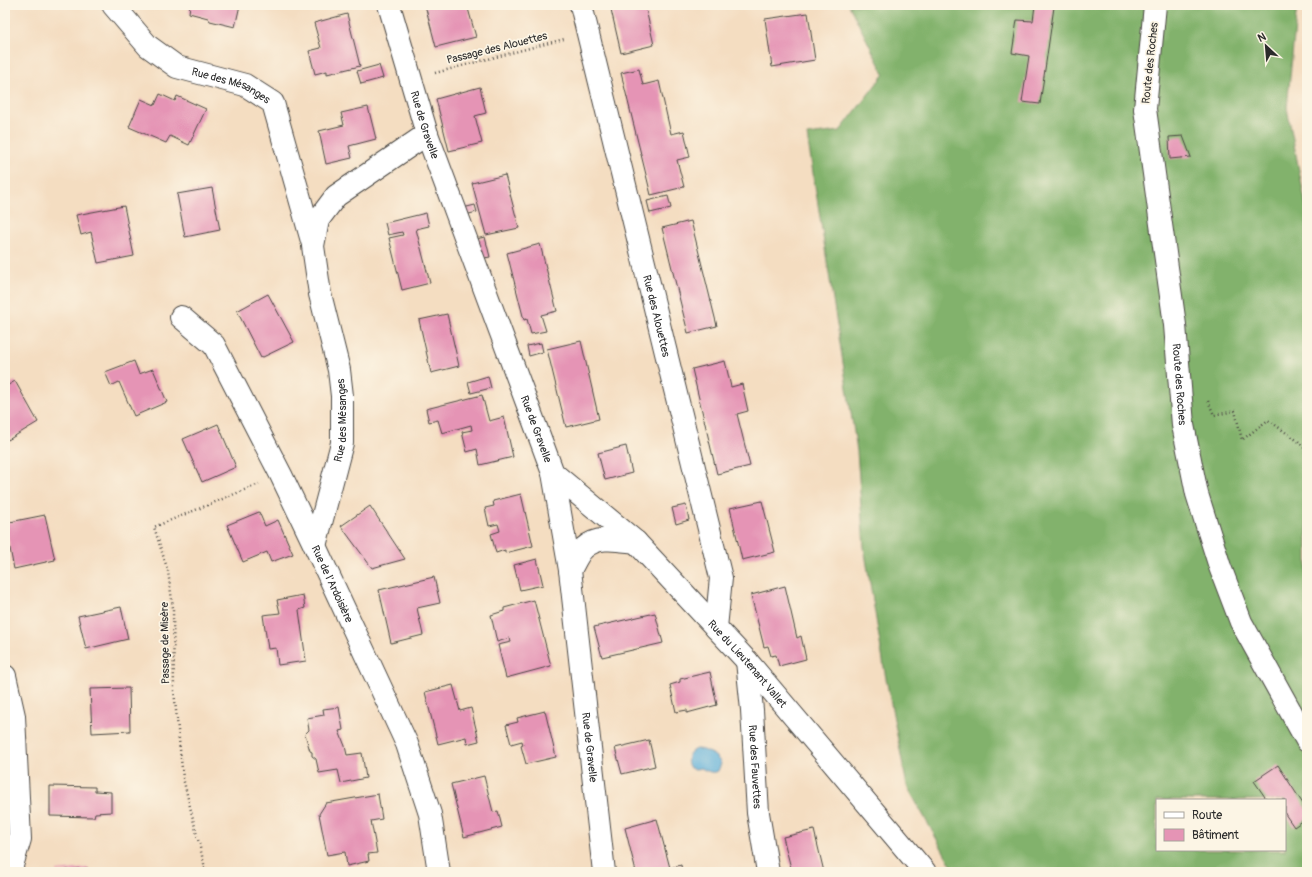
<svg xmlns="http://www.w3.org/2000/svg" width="1312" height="877" viewBox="0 0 1312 877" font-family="Pangolin,sans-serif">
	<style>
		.forest { fill: #82b26c; stroke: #566e4c; fill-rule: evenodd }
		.water { fill: #5eb0da; stroke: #446e82 }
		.building { fill: #e594b5 }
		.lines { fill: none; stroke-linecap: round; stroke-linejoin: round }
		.street-casing { stroke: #494642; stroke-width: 24 }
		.secondary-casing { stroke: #494642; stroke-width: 24 }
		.path { stroke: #494642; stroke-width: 2.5; stroke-dasharray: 1 3; stroke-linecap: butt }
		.street { stroke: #fff; stroke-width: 22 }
		.secondary { stroke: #fff; stroke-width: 22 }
		.labels { text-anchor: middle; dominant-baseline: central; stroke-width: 3.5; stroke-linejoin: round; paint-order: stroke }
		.street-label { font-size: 11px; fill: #2b2b2b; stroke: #fcf5e5 }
	</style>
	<rect width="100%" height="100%" fill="#fcf5e5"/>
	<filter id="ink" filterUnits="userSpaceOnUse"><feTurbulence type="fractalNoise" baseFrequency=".025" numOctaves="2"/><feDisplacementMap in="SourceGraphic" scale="8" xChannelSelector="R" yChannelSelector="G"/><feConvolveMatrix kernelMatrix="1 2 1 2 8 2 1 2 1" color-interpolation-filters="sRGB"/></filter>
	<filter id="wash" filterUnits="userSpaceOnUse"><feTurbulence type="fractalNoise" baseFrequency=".012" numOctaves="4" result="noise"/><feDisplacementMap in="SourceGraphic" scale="16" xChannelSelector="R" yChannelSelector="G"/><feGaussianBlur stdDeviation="0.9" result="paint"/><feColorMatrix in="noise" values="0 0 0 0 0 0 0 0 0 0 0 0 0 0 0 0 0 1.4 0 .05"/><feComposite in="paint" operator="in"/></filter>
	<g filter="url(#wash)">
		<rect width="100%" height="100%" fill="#f4ddc1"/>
		<path class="forest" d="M 849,5 L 1297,5 L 1287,108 L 1307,212 L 1307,872 L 955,872 L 907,786 L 885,673 L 864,547 L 857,451 L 807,135 L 840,131 L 884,74 ZM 1157,800 L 1285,800 L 1285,850 L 1157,850 Z"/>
		<path class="water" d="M 696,749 C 704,749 718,755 721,764 L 718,771 C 712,774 707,771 701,768 L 696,769 L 690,768 C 685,761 687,752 696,749 Z"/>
		<g id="blocks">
			<g class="building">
				<path d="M 190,5 L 240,5 L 235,27 L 210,21 L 208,18 L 189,13 Z"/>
				<path d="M 425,5 L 467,5 L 476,37 L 436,47 Z"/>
				<path d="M 610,5 L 645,5 L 654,45 L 621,53 Z"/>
				<path d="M 1035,5 L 1054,7 L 1040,104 L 1022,102 L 1029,56 L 1012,53 L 1017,20 L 1033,21 Z"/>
				<path d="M 808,13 L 815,60 L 772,67 L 765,19 Z"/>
				<path d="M 347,14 L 360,66 L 327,74 L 327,71 L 315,74 L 309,51 L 321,48 L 314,23 Z"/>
				<path d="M 379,65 L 383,78 L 361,84 L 357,71 Z"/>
				<path d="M 639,69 L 643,85 L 659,81 L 671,134 L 684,131 L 690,157 L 677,160 L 684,187 L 651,195 L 621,73 Z"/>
				<path d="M 480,87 L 486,113 L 475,116 L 482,143 L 449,151 L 436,99 Z"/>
				<path d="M 160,94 L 175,101 L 177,96 L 206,109 L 189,145 L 170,136 L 166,143 L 129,127 L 141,99 L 155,105 Z"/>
				<path d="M 368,107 L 376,139 L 349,146 L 352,158 L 326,164 L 319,131 L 344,125 L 341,113 Z"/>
				<path d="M 1183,136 L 1191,157 L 1170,159 L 1169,137 Z"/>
				<path d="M 505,175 L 519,228 L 486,235 L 472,183 Z"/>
				<path d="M 212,188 L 220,230 L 185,237 L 177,194 Z"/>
				<path d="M 668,196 L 671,208 L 650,213 L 647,201 Z"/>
				<path d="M 475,205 L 477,212 L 465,215 L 463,208 Z"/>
				<path d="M 124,206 L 134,256 L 98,263 L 91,232 L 81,235 L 76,215 Z"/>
				<path d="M 426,213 L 429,226 L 416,229 L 430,283 L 402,290 L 389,238 L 403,235 L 402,232 L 388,235 L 385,223 Z"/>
				<path d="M 691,221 L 717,326 L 688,333 L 662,228 Z"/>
				<path d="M 485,237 L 490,257 L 479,259 L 471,240 Z"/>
				<path d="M 540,244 L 557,311 L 541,315 L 546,331 L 531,334 L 527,319 L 524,320 L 507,253 Z"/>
				<path d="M 268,294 L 294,342 L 261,358 L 237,311 Z"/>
				<path d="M 447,314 L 459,366 L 431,373 L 419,320 Z"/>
				<path d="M 581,341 L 599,419 L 566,427 L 547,349 Z"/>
				<path d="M 541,343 L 543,352 L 529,356 L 527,346 Z"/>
				<path d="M 134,361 L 139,374 L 153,369 L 167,402 L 134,416 L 119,382 L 111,386 L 105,372 Z"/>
				<path d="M 725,361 L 731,387 L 742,384 L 748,411 L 737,414 L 750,466 L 717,474 L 692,369 Z"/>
				<path d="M 488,376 L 491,388 L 471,393 L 468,382 Z"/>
				<path d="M 15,381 L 38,422 L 8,440 L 5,435 L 5,387 Z"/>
				<path d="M 482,395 L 489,421 L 504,417 L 513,457 L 480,465 L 477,449 L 467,452 L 462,432 L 472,430 L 471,425 L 442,433 L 438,420 L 429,422 L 426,409 Z"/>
				<path d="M 218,424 L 236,467 L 202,482 L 183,439 Z"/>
				<path d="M 626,446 L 632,473 L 605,480 L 598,453 Z"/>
				<path d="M 521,494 L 533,546 L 505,553 L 505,550 L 496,553 L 491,534 L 500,531 L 498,524 L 489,526 L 485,508 L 494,506 L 493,501 Z"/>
				<path d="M 762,501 L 775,552 L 742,560 L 730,508 Z"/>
				<path d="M 686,505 L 689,520 L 676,524 L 672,508 Z"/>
				<path d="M 370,506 L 405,559 L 372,568 L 341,526 Z"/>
				<path d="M 259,512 L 265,526 L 278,520 L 293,554 L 271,562 L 267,552 L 243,562 L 227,525 Z"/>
				<path d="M 45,515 L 55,560 L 14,569 L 5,523 Z"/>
				<path d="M 537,559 L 543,585 L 520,590 L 514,565 Z"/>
				<path d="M 434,577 L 440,603 L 417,608 L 423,635 L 391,643 L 379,590 Z"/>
				<path d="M 785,586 L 797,638 L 801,636 L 806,659 L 779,666 L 776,655 L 771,656 L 768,646 L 764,647 L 751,595 Z"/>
				<path d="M 303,595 L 305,608 L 299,610 L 306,661 L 278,665 L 276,648 L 268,649 L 263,615 L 280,613 L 277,600 Z"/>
				<path d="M 534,600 L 551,666 L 506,678 L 498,645 L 511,642 L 510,638 L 497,642 L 491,615 L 504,611 L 504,608 Z"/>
				<path d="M 121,607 L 128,639 L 86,649 L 78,616 Z"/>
				<path d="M 655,613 L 663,643 L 602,657 L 594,627 Z"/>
				<path d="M 710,672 L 717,705 L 687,713 L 687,710 L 676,712 L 670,685 L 680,682 L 680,679 Z"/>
				<path d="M 453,685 L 460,711 L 471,708 L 479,741 L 467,744 L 466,737 L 438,744 L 425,692 Z"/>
				<path d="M 129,688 L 130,731 L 92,733 L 90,689 Z"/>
				<path d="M 339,707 L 343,730 L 339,731 L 345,746 L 347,755 L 362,753 L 366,778 L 341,783 L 338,770 L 319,773 L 316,759 L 312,756 L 312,752 L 310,751 L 305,734 L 309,730 L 307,718 L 324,715 L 323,709 Z"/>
				<path d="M 545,711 L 556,757 L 526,764 L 521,746 L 523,745 L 522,741 L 511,744 L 506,725 L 518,722 L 517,718 Z"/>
				<path d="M 649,740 L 655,766 L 622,774 L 615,748 Z"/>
				<path d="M 1278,765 L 1307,810 L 1307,818 L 1294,827 L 1285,814 L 1285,800 L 1267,800 L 1254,781 Z"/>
				<path d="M 484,776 L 493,812 L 498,811 L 502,827 L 464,837 L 451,784 Z"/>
				<path d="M 50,786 L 95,787 L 95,791 L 111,792 L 111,812 L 95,813 L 94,817 L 50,816 Z"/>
				<path d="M 378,794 L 382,819 L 371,821 L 377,853 L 368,854 L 369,861 L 347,866 L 345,852 L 327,855 L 319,814 L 326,803 Z"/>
				<path d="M 657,819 L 670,868 L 681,865 L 682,872 L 636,872 L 625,828 Z"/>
				<path d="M 814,830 L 824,872 L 792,872 L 783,837 Z"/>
				<path d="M 88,868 L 88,872 L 57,872 L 57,871 Z"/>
			</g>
		</g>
	</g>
	<g filter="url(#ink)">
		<use href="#blocks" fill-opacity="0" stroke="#494642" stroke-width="1"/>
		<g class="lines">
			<defs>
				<g id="street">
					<path id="s1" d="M 113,5 L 148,46 L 177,67 L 245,85 L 273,103 L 312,241"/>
					<path id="s2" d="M 389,5 L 427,134 L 553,473 L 570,570 L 604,872"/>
					<path id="s3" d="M 581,5 L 721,578 L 716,628"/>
					<path id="s4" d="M 181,317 L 214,345 L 281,475 L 315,546 L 407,744 L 430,814 L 439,872"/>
					<path id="s5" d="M 553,473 L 636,542 L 747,661 L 925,872"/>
					<path id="s6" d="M 315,546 L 342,443 L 342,396 L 339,370 L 320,294 L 313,246 L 318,220 L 336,196 L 427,134"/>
					<path d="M 570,570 C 574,564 578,553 584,548 C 598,535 618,540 636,542"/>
					<path id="s7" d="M 747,661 L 752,710 L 758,813 L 768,872"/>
					<path d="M 5,676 L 14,716 L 20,839 L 10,872"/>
				</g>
				<g id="secondary">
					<path id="s8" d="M 1155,5 L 1145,109 L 1175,325 L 1183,425 L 1197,494 L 1220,567 L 1241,622 L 1307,741"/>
				</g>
			</defs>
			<use href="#street" class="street-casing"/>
			<use href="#secondary" class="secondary-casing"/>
			<g class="path">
				<path d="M 435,73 L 564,39"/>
				<path d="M 1208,401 L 1214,415 L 1235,411 L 1242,440 L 1268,420 L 1298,441 L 1307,451"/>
				<path d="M 206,872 L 183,778 L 174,691 L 173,608 L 168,571 L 154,527 L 259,484"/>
			</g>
			<use href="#street" class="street"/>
			<use href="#secondary" class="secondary"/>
		</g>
	</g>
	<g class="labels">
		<g class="street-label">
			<text transform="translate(497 48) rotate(-14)">Passage des Alouettes</text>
			<text transform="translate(1150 63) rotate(-84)">Route des Roches</text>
			<text stroke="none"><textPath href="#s1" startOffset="147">Rue des Mésanges</textPath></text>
			<text stroke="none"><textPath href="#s2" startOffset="125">Rue de Gravelle</textPath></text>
			<text stroke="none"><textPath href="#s3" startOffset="320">Rue des Alouettes</textPath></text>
			<text stroke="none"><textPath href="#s8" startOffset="382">Route des Roches</textPath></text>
			<text stroke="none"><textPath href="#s6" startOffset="129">Rue des Mésanges</textPath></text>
			<text stroke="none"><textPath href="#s2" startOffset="449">Rue de Gravelle</textPath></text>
			<text stroke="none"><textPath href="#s4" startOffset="310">Rue de l'Ardoisière</textPath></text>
			<text transform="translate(165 643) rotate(-91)">Passage de Misère</text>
			<text stroke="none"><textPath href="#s5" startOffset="273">Rue du Lieutenant Vallet</textPath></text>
			<text stroke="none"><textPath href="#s2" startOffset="773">Rue de Gravelle</textPath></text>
			<text stroke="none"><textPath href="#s7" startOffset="106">Rue des Fauvettes</textPath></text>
		</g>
	</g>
	<rect width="1312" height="877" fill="none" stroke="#fcf5e5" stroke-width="20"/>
	<rect x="1156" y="799" width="130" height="52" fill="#fcf5e5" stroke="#a8a49b"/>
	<rect x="1164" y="812" width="20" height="6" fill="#ffffff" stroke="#a8a49b"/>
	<text x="1192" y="819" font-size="12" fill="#2b2b2b">Route</text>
	<rect x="1164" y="829" width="20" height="12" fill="#e594b5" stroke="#a8a49b"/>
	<text x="1192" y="839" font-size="12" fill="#2b2b2b">Bâtiment</text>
	<g transform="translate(1266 46) rotate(334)" stroke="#fcf5e5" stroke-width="3" paint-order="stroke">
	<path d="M0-3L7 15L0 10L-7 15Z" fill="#2b2b2b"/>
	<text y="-6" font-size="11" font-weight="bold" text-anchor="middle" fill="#2b2b2b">N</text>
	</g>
</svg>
